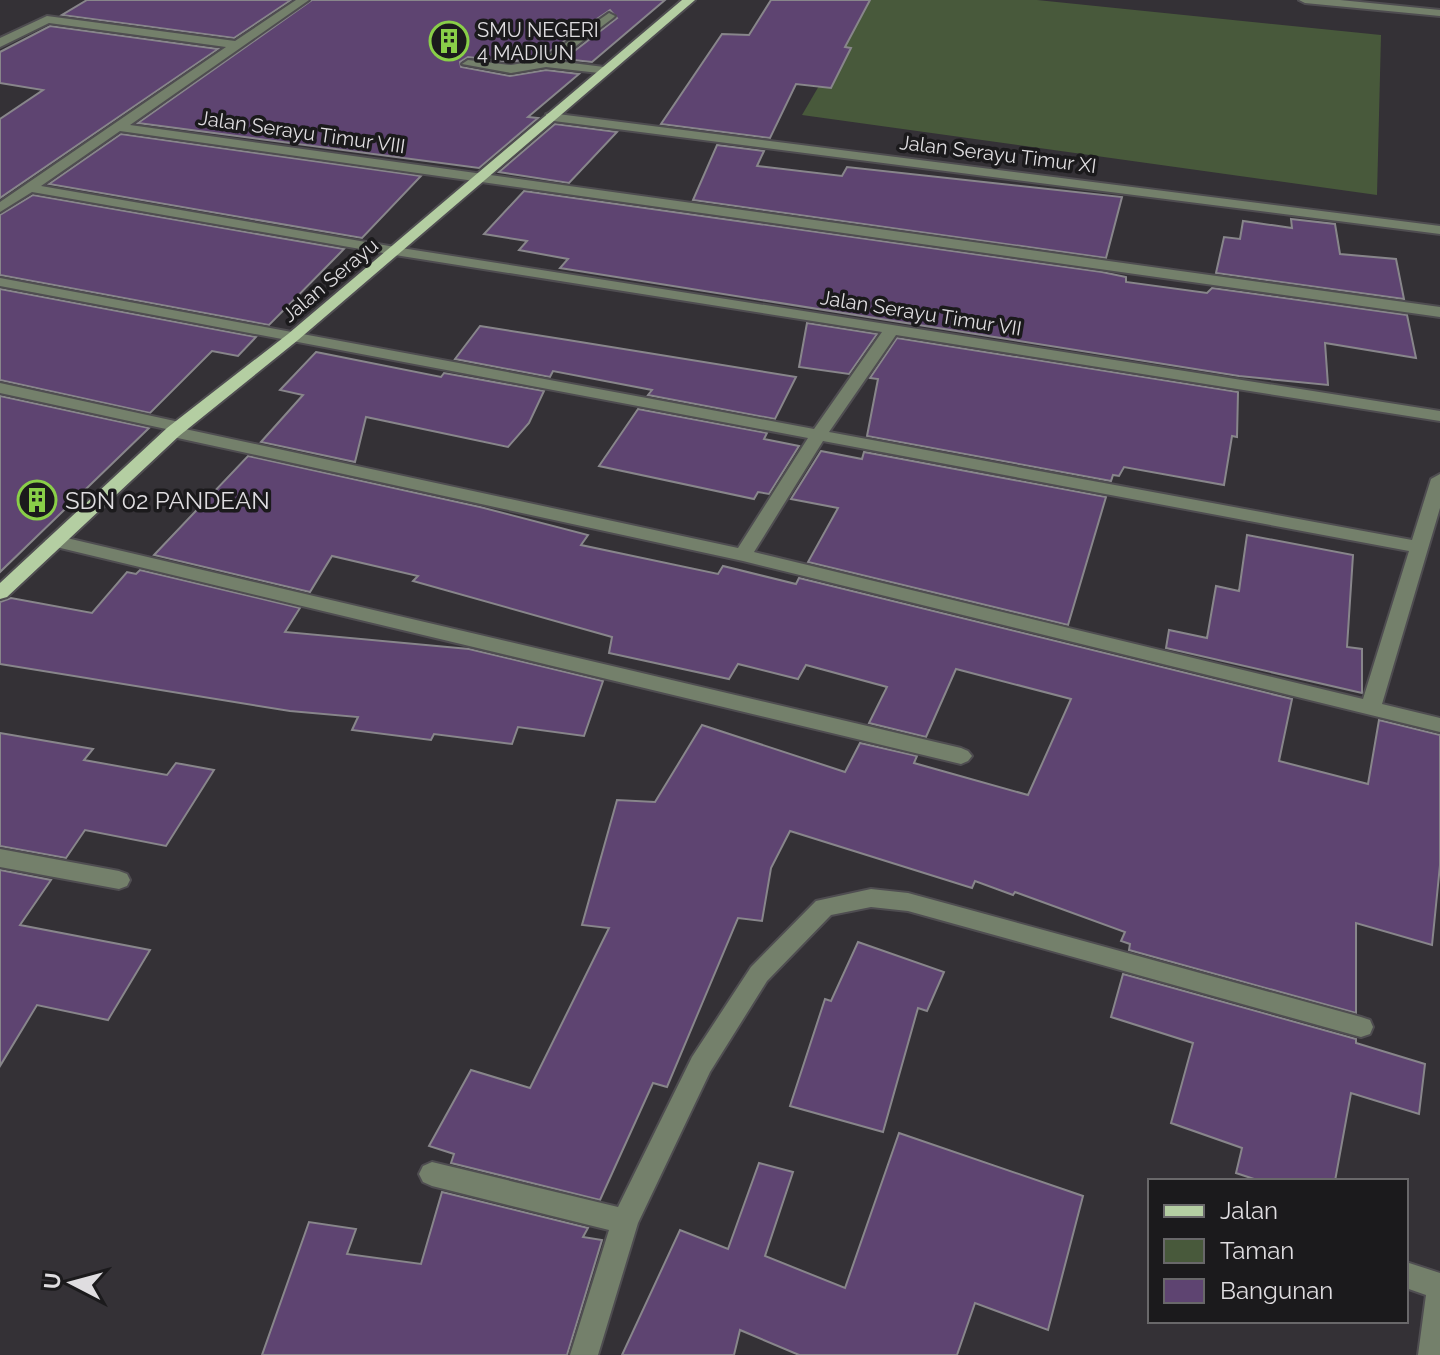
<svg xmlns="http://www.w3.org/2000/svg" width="1440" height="1355" viewBox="0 0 1440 1355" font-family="Raleway,sans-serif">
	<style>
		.green { fill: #48593b }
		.building { fill: #5e4471; stroke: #88868b; stroke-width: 2 }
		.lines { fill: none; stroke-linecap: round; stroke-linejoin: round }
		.minor-casing { stroke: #4f4d51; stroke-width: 4 }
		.major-casing { stroke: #4f4d51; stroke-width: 4 }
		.minor { fill: #74806b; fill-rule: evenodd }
		.major { fill: #b4cea2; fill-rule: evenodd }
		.labels { text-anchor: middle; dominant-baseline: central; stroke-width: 7; stroke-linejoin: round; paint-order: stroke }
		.far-poi-label { font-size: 20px; fill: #dfdde0; stroke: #1b1a1c; text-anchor: start }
		.far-street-label { font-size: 20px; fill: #dfdde0; stroke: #1b1a1c }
		.poi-label { font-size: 24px; fill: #dfdde0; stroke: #1b1a1c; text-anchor: start }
	</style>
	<rect width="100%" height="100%" fill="#343136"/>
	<path class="green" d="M 869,0 L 1037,0 L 1381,35 L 1377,195 L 802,115 Z"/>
	<g class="building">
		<path d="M 87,0 L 291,0 L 234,38 L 62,15 Z"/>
		<path d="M 312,0 L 665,0 L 592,62 L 564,59 L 617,18 L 610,10 L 541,57 L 511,62 L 468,57 L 460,62 L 461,67 L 510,76 L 546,70 L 579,74 L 528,117 L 538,118 L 479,168 L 138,123 Z"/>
		<path d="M 771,0 L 870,0 L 845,47 L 851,48 L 831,88 L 796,84 L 770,138 L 661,124 L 722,34 L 749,35 Z"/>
		<path d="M 50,26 L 218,49 L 0,198 L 0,119 L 43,90 L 0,83 L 0,52 Z"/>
		<path d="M 555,124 L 617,132 L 569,183 L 499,172 Z"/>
		<path d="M 121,134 L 421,176 L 362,238 L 49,184 Z"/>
		<path d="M 717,145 L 764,151 L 757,166 L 842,176 L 847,167 L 1122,197 L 1106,258 L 693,200 Z"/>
		<path d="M 524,191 L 1102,272 L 1126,277 L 1126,282 L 1207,293 L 1212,288 L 1407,315 L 1416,358 L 1325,343 L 1328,385 L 1239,376 L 560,268 L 568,259 L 519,250 L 527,241 L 484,234 Z"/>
		<path d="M 33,195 L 344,249 L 269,325 L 0,275 L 0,215 Z"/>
		<path d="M 1291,219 L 1335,224 L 1340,254 L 1396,259 L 1404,299 L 1216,273 L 1224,237 L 1240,239 L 1243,221 L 1292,228 Z"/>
		<path d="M 0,289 L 256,337 L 238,356 L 212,351 L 150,413 L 0,380 Z"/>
		<path d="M 807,323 L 877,334 L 849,374 L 799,367 Z"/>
		<path d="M 480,326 L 568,340 L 796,377 L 775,419 L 648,395 L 652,390 L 553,371 L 550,377 L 455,359 Z"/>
		<path d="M 897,338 L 1238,392 L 1237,437 L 1232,436 L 1224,485 L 1124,467 L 1119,476 L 1113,475 L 1111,481 L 867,436 L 878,379 L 870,378 Z"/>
		<path d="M 316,352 L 441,377 L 444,373 L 544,391 L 529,423 L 508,447 L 366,417 L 355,462 L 261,442 L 303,395 L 280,390 Z"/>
		<path d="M 0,396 L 149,428 L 0,572 Z"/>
		<path d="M 638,409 L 767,433 L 764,439 L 799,446 L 769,494 L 758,492 L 754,499 L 599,466 Z"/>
		<path d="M 821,451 L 862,459 L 864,452 L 1106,497 L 1068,625 L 808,562 L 838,508 L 791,499 Z"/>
		<path d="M 248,456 L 480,507 L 588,535 L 581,545 L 718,574 L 723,566 L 796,584 L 799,578 L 1292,699 L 1279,761 L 1368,784 L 1379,720 L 1440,735 L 1440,865 L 1432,945 L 1356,923 L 1356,1013 L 1129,950 L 1130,944 L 1121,941 L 1125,932 L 1015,892 L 1013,895 L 975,881 L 972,888 L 790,831 L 771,868 L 762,921 L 738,918 L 667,1087 L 653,1083 L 600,1200 L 451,1163 L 454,1154 L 429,1146 L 471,1070 L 530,1088 L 609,928 L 582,925 L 617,800 L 655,802 L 702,725 L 845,772 L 860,743 L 917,756 L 914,763 L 1028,795 L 1071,699 L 956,669 L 926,737 L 869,723 L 887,687 L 806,665 L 798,679 L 738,664 L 729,679 L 609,653 L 612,637 L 413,581 L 418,576 L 332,556 L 310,592 L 154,555 Z"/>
		<path d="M 1247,535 L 1353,555 L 1347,647 L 1362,649 L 1362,693 L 1166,648 L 1169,630 L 1207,638 L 1216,586 L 1239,591 Z"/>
		<path d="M 140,570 L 300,608 L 285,632 L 469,649 L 603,681 L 584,736 L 518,727 L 512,744 L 434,734 L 431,740 L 352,730 L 358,717 L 290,711 L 0,664 L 0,602 L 11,598 L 92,613 L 127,572 L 136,574 Z"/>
		<path d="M 0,733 L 93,749 L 84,760 L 167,775 L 176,763 L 214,770 L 166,846 L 85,830 L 66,858 L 0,846 Z"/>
		<path d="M 0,870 L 51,880 L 20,925 L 150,950 L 108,1020 L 37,1005 L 0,1066 Z"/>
		<path d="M 858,942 L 944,972 L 927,1011 L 918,1008 L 883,1132 L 790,1106 L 825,999 L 831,1001 Z"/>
		<path d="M 1123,974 L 1356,1039 L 1356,1043 L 1425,1064 L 1419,1114 L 1351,1093 L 1335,1181 L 1260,1181 L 1236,1173 L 1242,1148 L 1171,1123 L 1193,1043 L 1111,1017 Z"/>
		<path d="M 899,1133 L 1083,1196 L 1048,1330 L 975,1303 L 957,1355 L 799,1355 L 740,1330 L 734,1355 L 622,1355 L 680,1230 L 728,1249 L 759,1163 L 793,1172 L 765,1256 L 845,1288 Z"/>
		<path d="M 442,1192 L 588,1228 L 583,1237 L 602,1240 L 567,1355 L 262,1355 L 309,1222 L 356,1229 L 347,1254 L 421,1264 Z"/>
	</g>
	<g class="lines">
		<defs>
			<g id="minor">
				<path d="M 296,0 L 309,0 L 130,125 L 1440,307 L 1440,317 L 120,131 L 41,186 L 395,247 L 1440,411 L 1440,421 L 896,335 L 829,432 L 1412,540 L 1431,479 L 1440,474 L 1440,508 L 1382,704 L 1440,718 L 1440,732 L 743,561 L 173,437 L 167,436 L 166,429 L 0,393 L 0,383 L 184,423 L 185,429 L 738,548 L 808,438 L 0,286 L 0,278 L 814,429 L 882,332 L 395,255 L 32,192 L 0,212 L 0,202 L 226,47 L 49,23 L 0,47 L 0,38 L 47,16 L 235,41 ZM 823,441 L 1409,551 L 1363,699 L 754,552 Z"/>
				<path d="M 1299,0 L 1340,0 L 1440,10 L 1440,16 L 1305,3 Z"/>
				<path d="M 609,13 L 615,16 L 613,18 L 556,61 L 604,67 L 610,71 L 608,74 L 546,67 L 511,73 L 462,64 L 468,60 L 511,65 L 542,60 Z"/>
				<path d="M 550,113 L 1440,226 L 1440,234 L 546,120 L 546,114 Z"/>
				<path d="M 54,535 L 961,748 L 968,751 L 972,756 L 968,761 L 961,764 L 48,545 L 45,541 Z"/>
				<path d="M 0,849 L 119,871 L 127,874 L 130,880 L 127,886 L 119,889 L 0,867 Z"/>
				<path d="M 871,889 L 908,893 L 1361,1017 L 1370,1020 L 1373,1027 L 1370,1034 L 1361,1037 L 908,911 L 871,907 L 831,915 L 767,981 L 710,1072 L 638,1223 L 598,1355 L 570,1355 L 609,1230 L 432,1186 L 423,1182 L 419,1174 L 423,1166 L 432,1162 L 618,1207 L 692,1057 L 751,967 L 816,901 Z"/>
				<path d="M 1406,1262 L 1440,1273 L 1440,1355 L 1418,1355 L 1426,1295 L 1406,1288 Z"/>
			</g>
			<path id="major" d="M 682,0 L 695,0 L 298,340 L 179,436 L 7,597 L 0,599 L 0,583 L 167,428 L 288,334 Z"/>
		</defs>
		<use href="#minor" class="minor-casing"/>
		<use href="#major" class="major-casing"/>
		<use href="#minor" class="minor"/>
		<use href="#major" class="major"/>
	</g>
	<defs>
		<symbol id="building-ring" viewBox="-11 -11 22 22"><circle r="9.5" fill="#1b1a1c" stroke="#89cf48" stroke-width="1.5"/><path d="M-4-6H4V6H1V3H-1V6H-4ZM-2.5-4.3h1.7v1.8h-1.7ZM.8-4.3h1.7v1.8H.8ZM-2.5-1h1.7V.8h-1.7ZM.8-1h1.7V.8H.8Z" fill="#89cf48"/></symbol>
	</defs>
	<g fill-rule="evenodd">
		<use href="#building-ring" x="427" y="19" width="44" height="44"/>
		<use href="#building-ring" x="15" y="478" width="44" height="44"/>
	</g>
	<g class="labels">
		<g class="far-poi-label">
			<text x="477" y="30">SMU NEGERI<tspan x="477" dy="23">4 MADIUN</tspan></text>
		</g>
		<g class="far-street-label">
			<text transform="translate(302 132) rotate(8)">Jalan Serayu Timur VIII</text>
			<text transform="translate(998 154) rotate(7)">Jalan Serayu Timur XI</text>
			<text transform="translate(330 280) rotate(-40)">Jalan Serayu</text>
			<text transform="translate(921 313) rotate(9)">Jalan Serayu Timur VII</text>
		</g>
		<g class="poi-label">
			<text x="65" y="500">SDN 02 PANDEAN</text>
		</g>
	</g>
	<rect x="1148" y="1179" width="260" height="144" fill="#1b1a1c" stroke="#69686a" stroke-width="2"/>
	<rect x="1164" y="1205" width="40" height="12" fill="#b4cea2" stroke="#69686a" stroke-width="2"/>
	<text x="1220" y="1219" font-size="24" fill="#dfdde0">Jalan</text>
	<rect x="1164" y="1239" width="40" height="24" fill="#48593b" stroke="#69686a" stroke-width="2"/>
	<text x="1220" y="1259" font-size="24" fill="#dfdde0">Taman</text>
	<rect x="1164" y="1279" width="40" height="24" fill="#5e4471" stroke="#69686a" stroke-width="2"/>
	<text x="1220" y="1299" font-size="24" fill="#dfdde0">Bangunan</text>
	<g transform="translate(72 1283) rotate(276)" stroke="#1b1a1c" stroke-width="6" paint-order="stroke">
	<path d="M0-6L14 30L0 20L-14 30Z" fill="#dfdde0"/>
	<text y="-12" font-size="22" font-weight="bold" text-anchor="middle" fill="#dfdde0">U</text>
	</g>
</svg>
